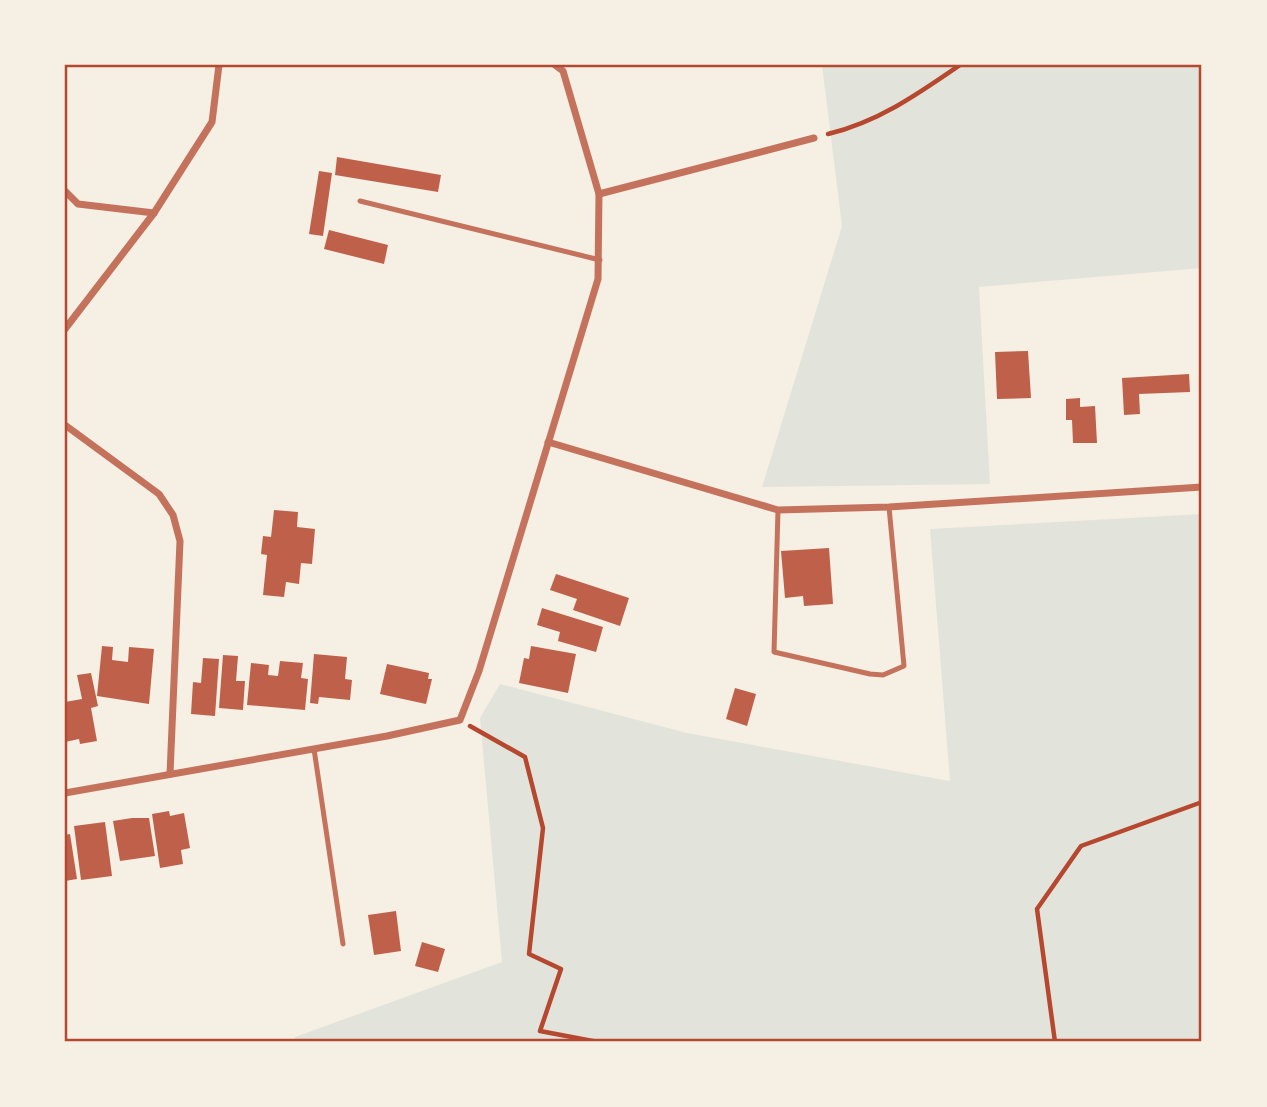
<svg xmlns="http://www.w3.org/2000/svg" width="1267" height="1107" viewBox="0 0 1267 1107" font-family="Signika,sans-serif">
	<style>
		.green { fill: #e2e4dc }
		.building { fill: #bf614a }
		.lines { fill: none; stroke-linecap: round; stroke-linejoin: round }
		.path { stroke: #b5482f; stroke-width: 4.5 }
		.service { stroke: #c5725c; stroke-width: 5 }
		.minor { stroke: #c5725c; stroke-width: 7 }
		.neatline { fill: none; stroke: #b5482f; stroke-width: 2.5 }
	</style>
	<rect width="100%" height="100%" fill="#f6efe4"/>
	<g class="green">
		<path d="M 822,65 L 1202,65 L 1202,268 L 979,287 L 990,484 L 762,487 L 842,226 Z"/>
		<path d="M 1202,514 L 1202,1042 L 296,1042 L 295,1037 L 502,962 L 480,718 L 500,684 L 687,733 L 950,781 L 930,529 Z"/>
	</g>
	<g class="building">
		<path d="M 337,157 L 441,175 L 438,192 L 335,175 Z"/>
		<path d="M 319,171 L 332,173 L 323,236 L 309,234 Z"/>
		<path d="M 329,230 L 388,245 L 384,264 L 324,249 Z"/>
		<path d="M 1028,351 L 1031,398 L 997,399 L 995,352 Z"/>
		<path d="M 1189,374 L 1190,392 L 1139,394 L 1140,414 L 1124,415 L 1122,378 Z"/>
		<path d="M 1080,398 L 1080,407 L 1095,406 L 1097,443 L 1073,443 L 1072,420 L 1066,420 L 1066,399 Z"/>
		<path d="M 274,510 L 298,512 L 297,527 L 315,529 L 312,564 L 301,563 L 299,584 L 286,582 L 284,597 L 263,595 L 267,555 L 261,554 L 263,536 L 271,537 Z"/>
		<path d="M 829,548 L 833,604 L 804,606 L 803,596 L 785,598 L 781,551 Z"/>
		<path d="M 556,574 L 629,598 L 620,626 L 573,610 L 577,599 L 550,590 Z"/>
		<path d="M 542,608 L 603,627 L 596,652 L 558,641 L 560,632 L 537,625 Z"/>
		<path d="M 102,646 L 113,647 L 112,660 L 128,662 L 129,647 L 154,649 L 149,704 L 97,696 Z"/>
		<path d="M 531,646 L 576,654 L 568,693 L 519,683 L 524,658 L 529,659 Z"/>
		<path d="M 314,654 L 347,657 L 345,679 L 352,680 L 350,700 L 319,697 L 318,704 L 310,703 Z"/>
		<path d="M 223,655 L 238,656 L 236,681 L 245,681 L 243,710 L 219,708 Z"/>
		<path d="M 203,658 L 219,659 L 215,716 L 191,714 L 193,682 L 201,683 Z"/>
		<path d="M 280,661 L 303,663 L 301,678 L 308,679 L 305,710 L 247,705 L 251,663 L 269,665 L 268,675 L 278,676 Z"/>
		<path d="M 387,664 L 429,673 L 428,679 L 432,679 L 426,704 L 380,694 Z"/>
		<path d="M 91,673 L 98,706 L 91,708 L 97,741 L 80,744 L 79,739 L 65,742 L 65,702 L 82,699 L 77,675 Z"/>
		<path d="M 735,688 L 756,694 L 747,726 L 726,719 Z"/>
		<path d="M 169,811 L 170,816 L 184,813 L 190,848 L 181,850 L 183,864 L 160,868 L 152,814 Z"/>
		<path d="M 132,818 L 149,818 L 155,856 L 120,861 L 113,821 Z"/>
		<path d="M 105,822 L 112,876 L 81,880 L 74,826 Z"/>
		<path d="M 70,834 L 77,879 L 65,881 L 65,835 Z"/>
		<path d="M 396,911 L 401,951 L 374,955 L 368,915 Z"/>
		<path d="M 422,942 L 445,949 L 438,972 L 415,966 Z"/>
	</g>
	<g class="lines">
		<g class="path">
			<path d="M 828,134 C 878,122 918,94 960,65"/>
			<path d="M 470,726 L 525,757 L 543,828 L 529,954 L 561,969 L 540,1031 L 598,1042"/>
			<path d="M 1055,1042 L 1037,909 L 1081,846 L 1202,802"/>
		</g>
		<g class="service">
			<path d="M 360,201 L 600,260"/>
			<path d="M 778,510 L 774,652 L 870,674 L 883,675 L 904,666 L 889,507"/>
			<path d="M 314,749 L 343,944"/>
		</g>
		<g class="minor">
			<path d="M 65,191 L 78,204 L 154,213"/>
			<path d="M 599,194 L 814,138"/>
			<path d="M 65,329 L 154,213 L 212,122 L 219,65"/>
			<path d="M 65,425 L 159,494 L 173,515 L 180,541 L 170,774"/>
			<path d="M 548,442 L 778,510 L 889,507 L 1202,487"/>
			<path d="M 65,793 L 387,736 L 460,720 L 479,671 L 598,279 L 599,194 L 563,71 L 555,65"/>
		</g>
	</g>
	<rect width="1267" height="1107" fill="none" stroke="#f6efe4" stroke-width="133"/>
	<rect x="66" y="66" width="1134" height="974" class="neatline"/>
</svg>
